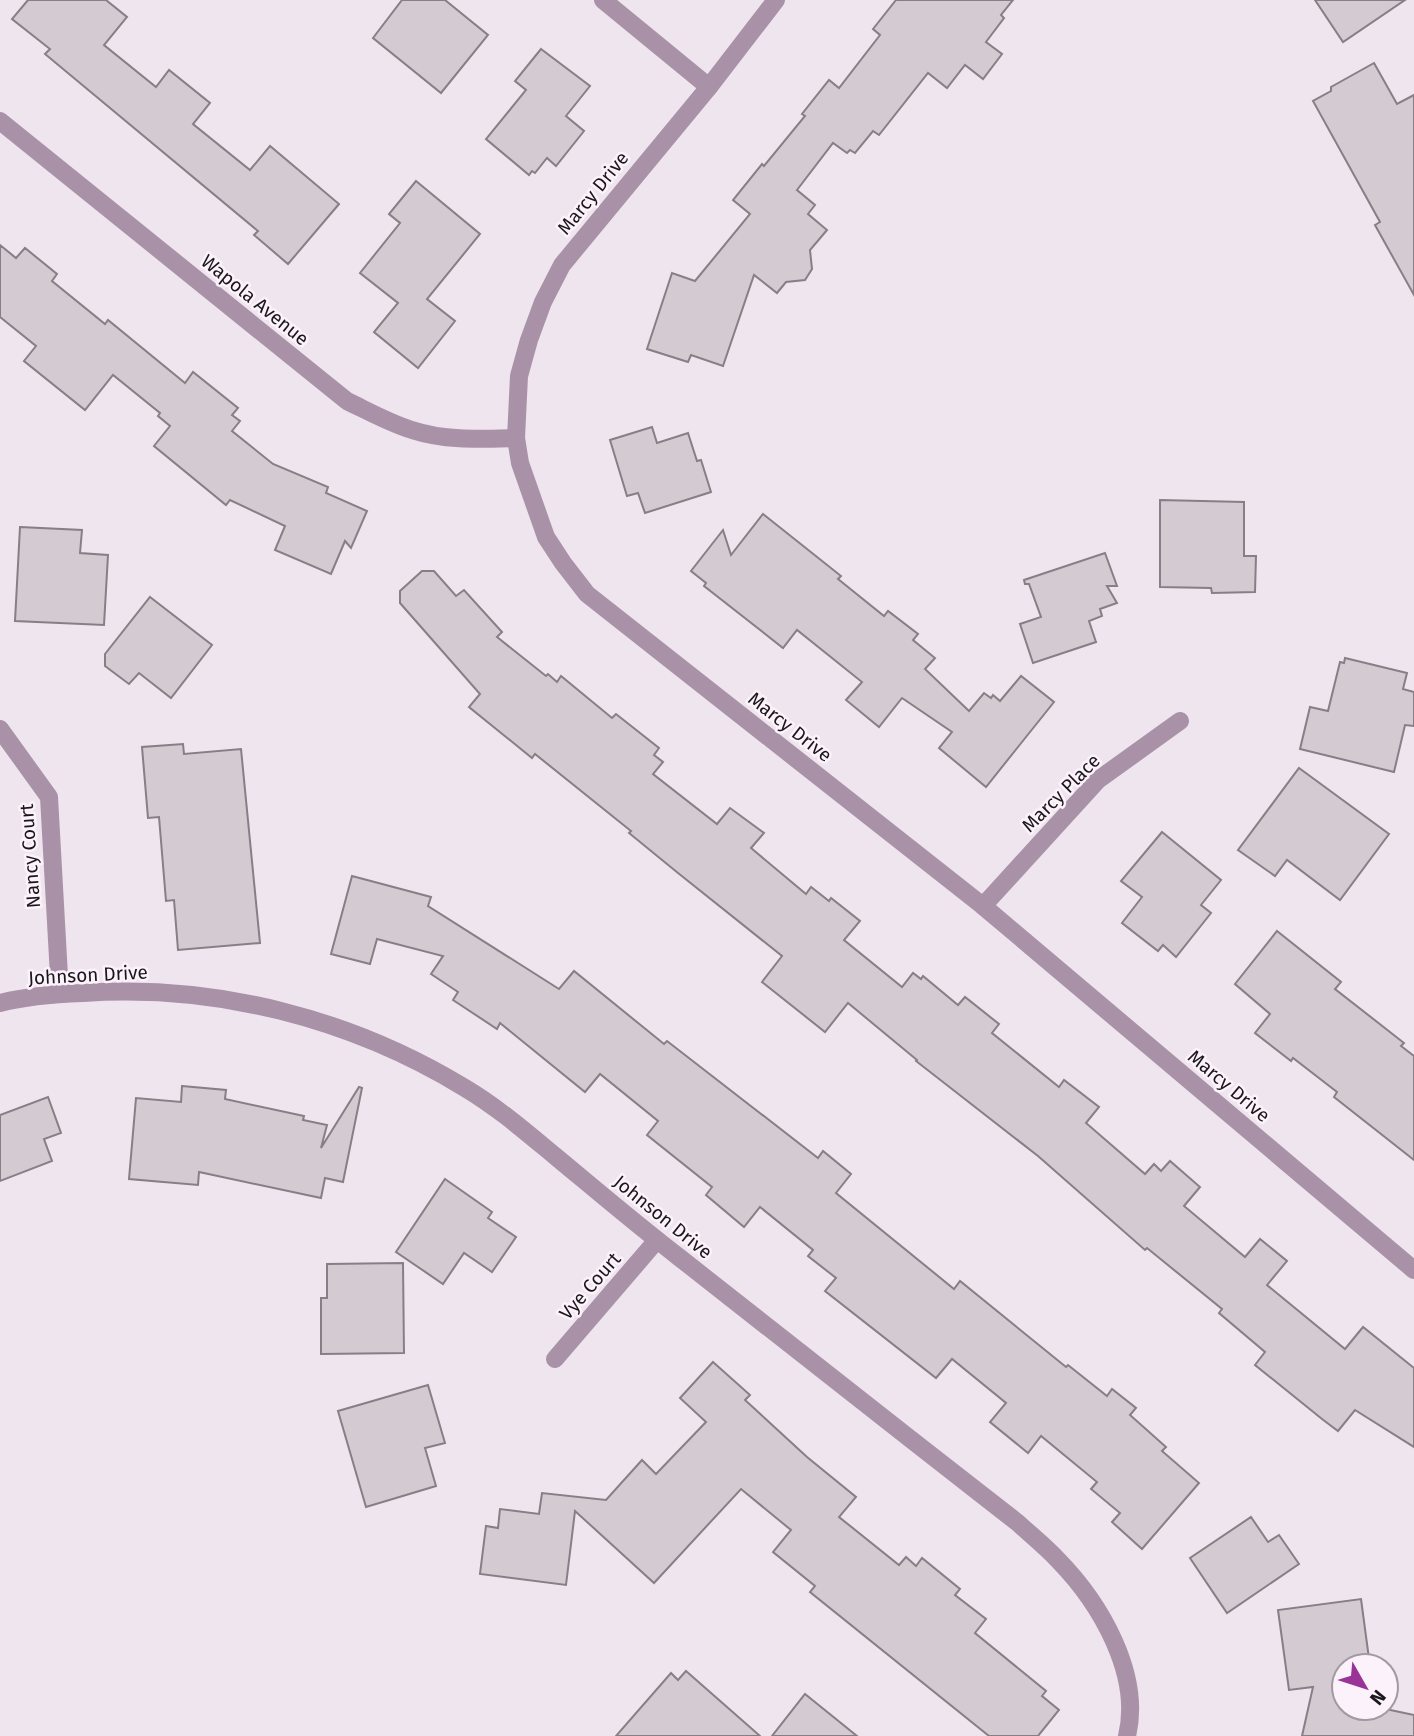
<svg xmlns="http://www.w3.org/2000/svg" width="1414" height="1736" viewBox="0 0 1414 1736" font-family="'Fira Sans',sans-serif">
	<style>
		.building { fill: #d3cad2; stroke: #877e86; stroke-width: 2 }
		.lines { fill: none; stroke-linecap: round; stroke-linejoin: round }
		.minor { stroke: #a992a7; stroke-width: 18 }
		.labels { text-anchor: middle; dominant-baseline: central; stroke-width: 5; stroke-linejoin: round; paint-order: stroke }
		.street-label { font-size: 19px; fill: #1a171a; stroke: #fcf2fb }
	</style>
	<rect width="100%" height="100%" fill="#efe5ee"/>
	<g class="building">
		<path d="M 28,0 L 106,0 L 127,17 L 104,45 L 156,87 L 169,70 L 210,103 L 193,124 L 250,170 L 270,146 L 339,204 L 288,264 L 254,235 L 258,231 L 45,54 L 50,49 L 12,19 Z"/>
		<path d="M 402,0 L 445,0 L 488,35 L 441,93 L 373,38 Z"/>
		<path d="M 896,0 L 1013,0 L 1001,15 L 1004,18 L 986,42 L 1002,54 L 983,79 L 965,65 L 947,88 L 928,73 L 879,135 L 873,131 L 855,153 L 850,150 L 847,153 L 833,143 L 797,190 L 815,205 L 808,214 L 827,230 L 810,250 L 812,269 L 805,280 L 786,282 L 777,293 L 754,275 L 723,366 L 691,355 L 688,362 L 647,349 L 672,273 L 695,281 L 750,214 L 733,200 L 762,164 L 764,166 L 805,116 L 802,114 L 829,80 L 839,88 L 880,35 L 873,29 Z"/>
		<path d="M 1315,0 L 1405,0 L 1343,42 Z"/>
		<path d="M 541,49 L 590,86 L 566,116 L 584,131 L 556,166 L 547,158 L 535,173 L 532,171 L 529,175 L 486,139 L 526,90 L 515,81 Z"/>
		<path d="M 1374,63 L 1397,104 L 1414,95 L 1414,295 L 1375,225 L 1380,222 L 1313,101 L 1331,91 L 1331,87 Z"/>
		<path d="M 416,181 L 480,234 L 427,299 L 455,321 L 418,368 L 374,332 L 398,303 L 360,273 L 400,223 L 389,214 Z"/>
		<path d="M 0,245 L 16,258 L 25,248 L 57,274 L 52,281 L 105,324 L 108,320 L 185,383 L 193,372 L 238,408 L 232,415 L 240,421 L 232,431 L 273,464 L 328,487 L 326,493 L 367,511 L 351,548 L 345,541 L 331,574 L 275,550 L 285,526 L 230,500 L 226,505 L 154,446 L 170,426 L 158,416 L 160,413 L 113,375 L 85,410 L 24,361 L 36,346 L 0,317 Z"/>
		<path d="M 652,427 L 657,443 L 688,433 L 697,461 L 701,460 L 711,492 L 645,513 L 638,493 L 627,496 L 610,440 Z"/>
		<path d="M 1160,500 L 1244,502 L 1244,556 L 1256,556 L 1255,592 L 1212,593 L 1211,588 L 1160,587 Z"/>
		<path d="M 763,514 L 841,576 L 838,579 L 884,616 L 888,611 L 918,634 L 913,640 L 935,658 L 925,669 L 969,711 L 984,693 L 991,698 L 993,695 L 1000,701 L 1021,676 L 1054,702 L 986,787 L 939,748 L 952,732 L 902,698 L 879,727 L 846,700 L 862,682 L 797,630 L 783,648 L 704,586 L 706,583 L 691,571 L 723,530 L 731,555 Z"/>
		<path d="M 20,527 L 82,530 L 80,553 L 108,555 L 104,625 L 15,621 Z"/>
		<path d="M 1105,553 L 1117,586 L 1107,586 L 1117,603 L 1100,609 L 1102,616 L 1089,621 L 1096,642 L 1033,663 L 1020,624 L 1041,617 L 1029,584 L 1025,584 L 1024,580 Z"/>
		<path d="M 422,571 L 434,571 L 456,596 L 464,590 L 502,632 L 497,637 L 546,676 L 548,674 L 557,682 L 561,676 L 612,718 L 616,714 L 659,748 L 654,755 L 663,762 L 653,774 L 717,824 L 730,808 L 764,833 L 751,848 L 806,894 L 811,887 L 829,901 L 831,898 L 860,921 L 844,940 L 902,987 L 913,973 L 921,979 L 923,976 L 958,1005 L 965,997 L 999,1024 L 992,1033 L 1059,1087 L 1064,1080 L 1099,1107 L 1086,1123 L 1145,1174 L 1154,1164 L 1161,1171 L 1170,1161 L 1200,1187 L 1184,1206 L 1245,1257 L 1260,1239 L 1287,1261 L 1267,1285 L 1345,1349 L 1363,1327 L 1414,1368 L 1414,1447 L 1355,1410 L 1338,1431 L 1322,1419 L 1255,1365 L 1265,1352 L 1219,1313 L 1222,1309 L 1147,1248 L 1145,1250 L 1038,1156 L 916,1061 L 917,1060 L 848,1003 L 825,1032 L 762,982 L 782,956 L 678,873 L 629,833 L 631,831 L 535,754 L 532,758 L 469,707 L 480,694 L 400,603 L 400,591 Z"/>
		<path d="M 150,597 L 212,645 L 171,698 L 139,673 L 129,684 L 105,666 L 105,654 Z"/>
		<path d="M 1345,658 L 1407,673 L 1403,689 L 1414,692 L 1414,726 L 1405,725 L 1394,772 L 1300,749 L 1310,707 L 1328,711 L 1340,662 L 1344,663 Z"/>
		<path d="M 183,744 L 184,754 L 241,749 L 260,943 L 178,950 L 174,900 L 166,901 L 159,817 L 148,818 L 142,747 Z"/>
		<path d="M 1299,768 L 1389,834 L 1340,900 L 1287,860 L 1275,876 L 1238,850 Z"/>
		<path d="M 1162,832 L 1221,880 L 1201,905 L 1211,913 L 1176,957 L 1163,945 L 1158,951 L 1122,923 L 1142,897 L 1121,881 Z"/>
		<path d="M 352,876 L 431,897 L 428,906 L 559,989 L 574,971 L 664,1044 L 667,1041 L 818,1158 L 823,1151 L 851,1174 L 836,1193 L 954,1289 L 960,1281 L 1066,1367 L 1068,1365 L 1107,1396 L 1112,1389 L 1136,1408 L 1130,1415 L 1166,1447 L 1162,1451 L 1199,1483 L 1142,1549 L 1112,1522 L 1120,1513 L 1091,1489 L 1097,1482 L 1041,1436 L 1028,1453 L 990,1422 L 1006,1403 L 952,1359 L 936,1378 L 825,1291 L 836,1278 L 808,1256 L 813,1250 L 760,1207 L 744,1227 L 706,1195 L 712,1187 L 647,1135 L 658,1121 L 600,1074 L 585,1092 L 500,1023 L 497,1029 L 453,1000 L 458,992 L 431,974 L 443,956 L 377,939 L 370,964 L 331,954 Z"/>
		<path d="M 1277,931 L 1341,982 L 1335,989 L 1404,1043 L 1401,1046 L 1414,1056 L 1414,1160 L 1334,1097 L 1337,1092 L 1293,1058 L 1291,1061 L 1255,1033 L 1270,1014 L 1235,984 Z"/>
		<path d="M 182,1086 L 226,1090 L 225,1099 L 304,1116 L 303,1120 L 327,1125 L 321,1148 L 359,1087 L 362,1088 L 343,1182 L 325,1178 L 321,1198 L 199,1172 L 198,1185 L 129,1179 L 136,1098 L 181,1102 Z"/>
		<path d="M 48,1097 L 61,1133 L 44,1139 L 52,1161 L 0,1181 L 0,1115 Z"/>
		<path d="M 445,1179 L 492,1212 L 488,1218 L 516,1237 L 492,1272 L 464,1253 L 443,1284 L 396,1252 Z"/>
		<path d="M 403,1263 L 404,1353 L 321,1354 L 321,1298 L 327,1298 L 327,1264 Z"/>
		<path d="M 713,1362 L 750,1395 L 745,1400 L 807,1457 L 856,1497 L 839,1517 L 899,1565 L 906,1557 L 916,1566 L 922,1558 L 960,1589 L 955,1595 L 986,1619 L 975,1633 L 1046,1691 L 1042,1696 L 1059,1710 L 1038,1736 L 989,1736 L 810,1592 L 815,1586 L 773,1552 L 791,1530 L 741,1489 L 654,1583 L 575,1511 L 566,1585 L 480,1574 L 486,1526 L 498,1528 L 500,1509 L 539,1514 L 542,1493 L 606,1500 L 642,1460 L 656,1474 L 706,1422 L 680,1398 Z"/>
		<path d="M 428,1385 L 445,1443 L 425,1448 L 436,1486 L 366,1507 L 338,1411 Z"/>
		<path d="M 1251,1517 L 1268,1542 L 1279,1535 L 1299,1564 L 1227,1613 L 1190,1558 Z"/>
		<path d="M 1361,1599 L 1370,1666 L 1344,1666 L 1344,1708 L 1381,1708 L 1414,1715 L 1414,1736 L 1302,1736 L 1313,1687 L 1289,1690 L 1278,1610 Z"/>
		<path d="M 686,1671 L 760,1736 L 616,1736 L 671,1673 L 678,1680 Z"/>
		<path d="M 805,1694 L 857,1736 L 772,1736 Z"/>
	</g>
	<g class="lines">
		<g class="minor">
			<path d="M 603,0 L 709,87"/>
			<path d="M 776,0 L 709,87 L 562,265 L 543,302 L 529,340 L 519,376 L 516,438 L 520,463 L 546,537 L 563,563 L 587,594 L 983,906 L 1414,1270"/>
			<path d="M 0,121 L 347,401 C 368,411 389,423 412,430 C 445,441 481,439 516,438"/>
			<path d="M 0,729 L 49,797 L 60,994"/>
			<path d="M 983,906 L 1098,780 L 1180,721"/>
			<path d="M 0,1003 C 27,996 55,994 83,993 C 216,984 350,1018 465,1088 C 497,1107 526,1132 555,1156 C 596,1190 637,1225 680,1258 C 792,1346 905,1435 1018,1523 C 1031,1535 1046,1547 1058,1560 C 1100,1603 1142,1674 1127,1736"/>
			<path d="M 555,1359 L 657,1240"/>
		</g>
	</g>
	<g class="labels">
		<g class="street-label">
			<text transform="translate(593 193) rotate(-51)">Marcy Drive</text>
			<text transform="translate(255 300) rotate(39)">Wapola Avenue</text>
			<text transform="translate(790 727) rotate(38)">Marcy Drive</text>
			<text transform="translate(1061 793) rotate(-45)">Marcy Place</text>
			<text transform="translate(30 856) rotate(-94)">Nancy Court</text>
			<text transform="translate(88 975) rotate(-3)">Johnson Drive</text>
			<text transform="translate(1229 1086) rotate(40)">Marcy Drive</text>
			<text transform="translate(663 1217) rotate(39)">Johnson Drive</text>
			<text transform="translate(590 1286) rotate(-49)">Vye Court</text>
		</g>
	</g>
	<g transform="translate(1365 1687) rotate(129)"><circle r="33" fill="#fcf2fb" stroke="#a29aa1" stroke-width="2"/>
	<path d="M0-5L12 26L0 18L-12 26Z" fill="#993397"/>
	<text y="-10" font-size="19" font-weight="bold" text-anchor="middle" fill="#1a171a">N</text>
	</g>
</svg>
